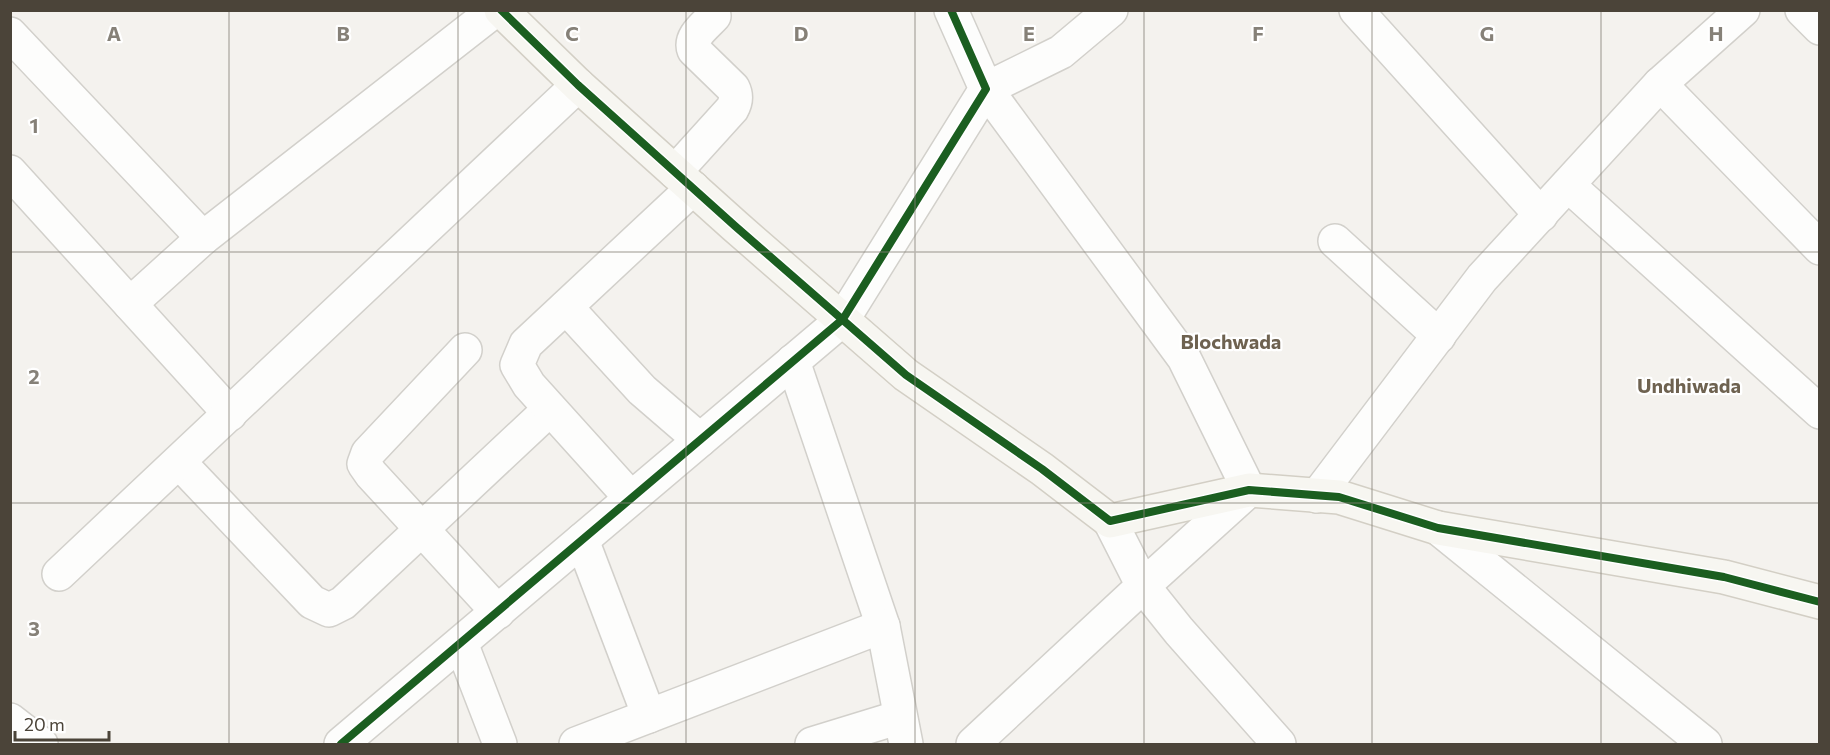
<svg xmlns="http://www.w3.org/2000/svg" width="1830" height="755" viewBox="0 0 1830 755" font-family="Commissioner,sans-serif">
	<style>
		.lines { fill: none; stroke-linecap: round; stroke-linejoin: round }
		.street-casing { stroke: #d2d0cb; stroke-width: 36 }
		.secondary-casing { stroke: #d3cfc5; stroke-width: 36 }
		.street { stroke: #fdfdfc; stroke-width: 33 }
		.secondary { stroke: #f7f6f1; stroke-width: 33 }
		.cycleway-casing { stroke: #fff; stroke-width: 11 }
		.cycleway { stroke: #1b5e20; stroke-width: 8 }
		.grid { fill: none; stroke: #868178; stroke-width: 1.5; stroke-opacity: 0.55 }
		.labels { text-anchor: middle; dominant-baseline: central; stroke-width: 4.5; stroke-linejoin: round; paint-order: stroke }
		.neighbourhood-label { font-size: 20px; font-weight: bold; fill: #6e6250; stroke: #fff }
		.grid-label { font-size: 20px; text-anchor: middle; font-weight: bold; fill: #868178; stroke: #fff; stroke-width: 4.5; stroke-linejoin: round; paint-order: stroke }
	</style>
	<rect width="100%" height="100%" fill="#f4f2ee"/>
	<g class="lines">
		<defs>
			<g id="street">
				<path d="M 1356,10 L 1541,215"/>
				<path d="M 1802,10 L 1820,28"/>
				<path d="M 10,34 L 203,238"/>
				<path d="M 1660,84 L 1820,248"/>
				<path d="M 10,172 L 230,414"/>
				<path d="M 675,172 L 732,109 C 736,102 737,96 733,88 L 694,50 C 689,37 705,26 714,16 L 713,10"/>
				<path d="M 1568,185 L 1820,412"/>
				<path d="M 1335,241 L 1439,336"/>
				<path d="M 130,304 L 203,238 L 495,10"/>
				<path d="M 566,307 L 642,390 L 700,440"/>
				<path d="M 465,350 L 368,453 L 364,464 L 371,474 L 498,612"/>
				<path d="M 793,361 L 883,626 L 906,744"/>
				<path d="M 179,462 L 312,602 L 329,610 L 343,603 L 550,409"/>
				<path d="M 1317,496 L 1482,278 L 1660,84 L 1743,10"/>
				<path d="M 631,498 L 529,385 L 517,365 L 526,344 L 693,188"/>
				<path d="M 1110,521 L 1143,586 L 1179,631 L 1279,744"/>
				<path d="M 1438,528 L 1705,744"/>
				<path d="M 582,540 L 649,716"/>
				<path d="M 59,574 L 578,85"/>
				<path d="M 461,643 L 500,744"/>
				<path d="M 10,720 L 41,744"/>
				<path d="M 341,744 L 843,319 L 986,89 L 951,10"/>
				<path d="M 576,744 L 883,626"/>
				<path d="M 812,744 L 900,717"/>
				<path d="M 973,744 L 1143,586 L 1249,490 L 1184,358 L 986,89 L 1061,52 L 1111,10"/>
			</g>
			<path id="secondary" d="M 501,10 L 578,85 L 735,226 L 906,375 L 1042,469 L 1110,521 L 1249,490 L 1339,497 L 1438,528 L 1724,577 L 1820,602"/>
		</defs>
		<use href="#street" class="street-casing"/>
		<use href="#secondary" class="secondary-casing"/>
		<use href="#street" class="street"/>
		<use href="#secondary" class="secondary"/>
		<defs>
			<g id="cycleway">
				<path d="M 501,10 L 578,85 L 735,226 L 906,375 L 1042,469 L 1110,521 L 1249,490 L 1339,497 L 1438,528 L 1724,577 L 1820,602"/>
				<path d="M 341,744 L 843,319 L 986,89 L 951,10"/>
			</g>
		</defs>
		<use href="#cycleway" class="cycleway-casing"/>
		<use href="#cycleway" class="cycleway"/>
	</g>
	<path class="grid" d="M 229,10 L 229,744M 458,10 L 458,744M 686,10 L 686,744M 915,10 L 915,744M 1144,10 L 1144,744M 1372,10 L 1372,744M 1601,10 L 1601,744M 10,252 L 1820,252M 10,503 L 1820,503"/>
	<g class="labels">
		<g class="neighbourhood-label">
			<text x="1231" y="341">Blochwada</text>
			<text x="1689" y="385">Undhiwada</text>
		</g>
	</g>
	<g class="grid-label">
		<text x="114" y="41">A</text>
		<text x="343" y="41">B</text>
		<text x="572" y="41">C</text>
		<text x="801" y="41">D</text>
		<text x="1029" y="41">E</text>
		<text x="1258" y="41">F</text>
		<text x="1487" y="41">G</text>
		<text x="1716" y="41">H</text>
		<text x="34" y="133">1</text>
		<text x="34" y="384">2</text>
		<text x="34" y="636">3</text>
	</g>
	<rect width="1830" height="755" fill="none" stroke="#4b4439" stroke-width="24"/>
	<path d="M15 731v9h94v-9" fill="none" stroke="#4b4439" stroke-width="3"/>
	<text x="24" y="731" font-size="18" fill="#4b4439" stroke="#ffffff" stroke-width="4.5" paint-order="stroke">20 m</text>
</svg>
